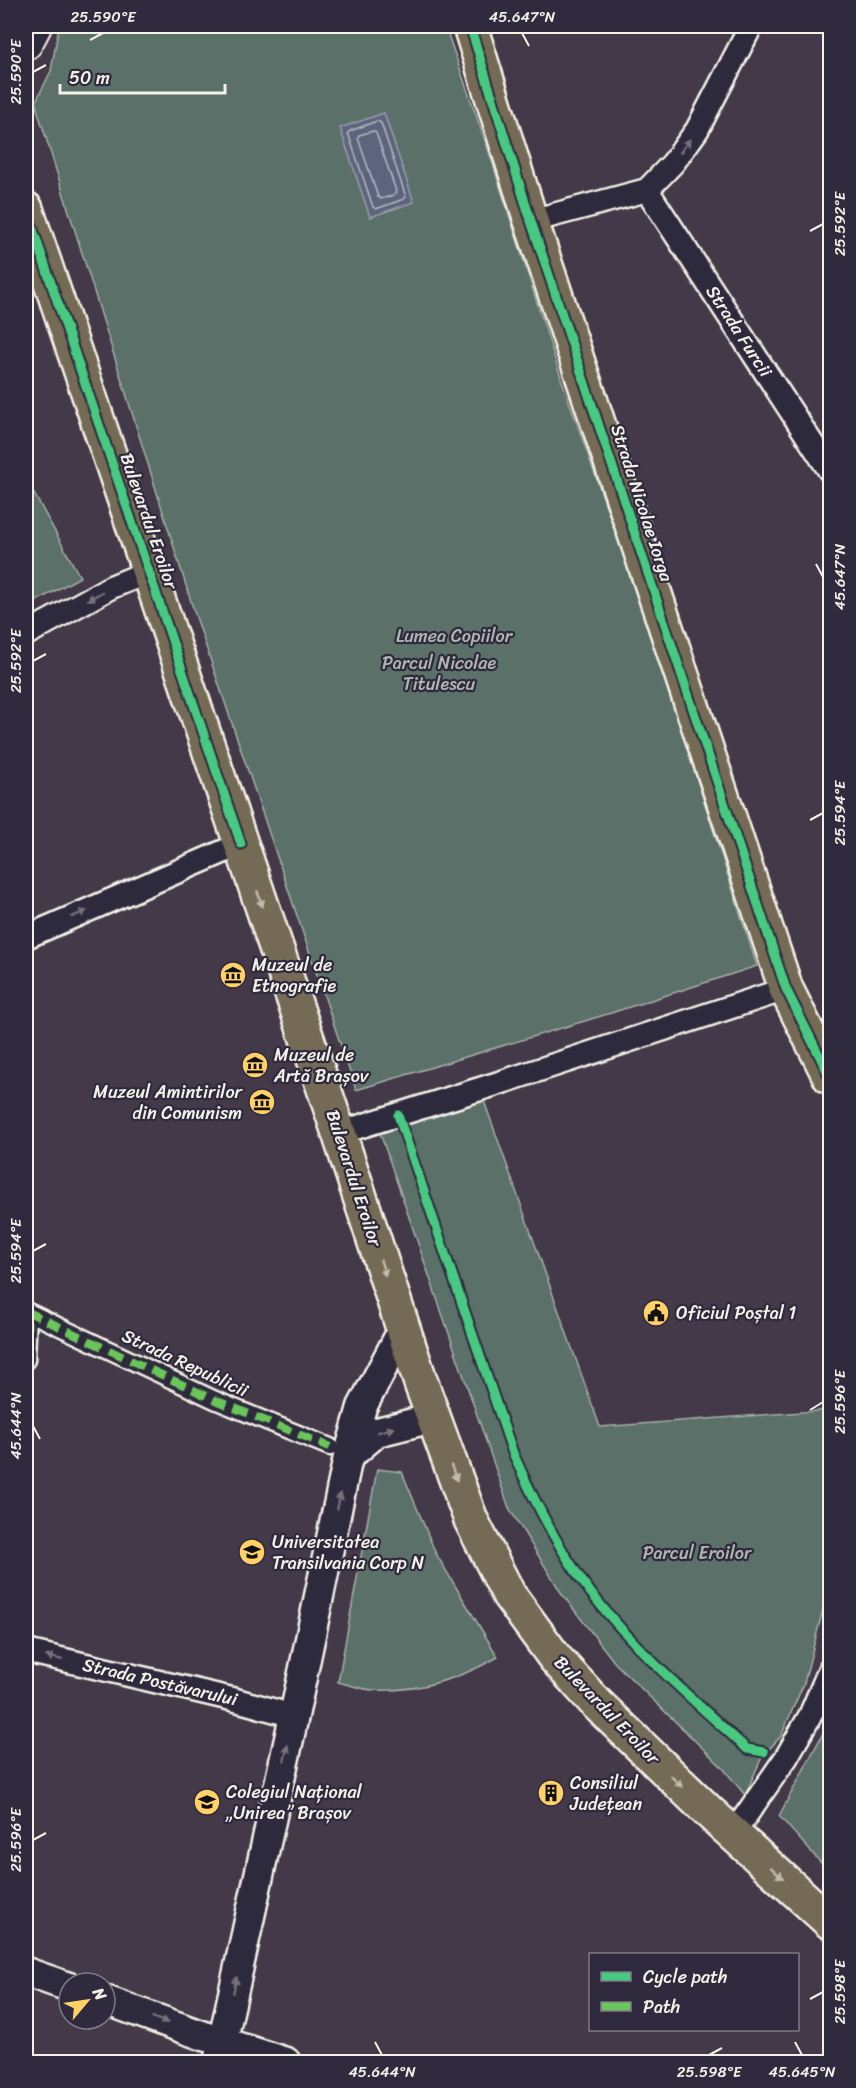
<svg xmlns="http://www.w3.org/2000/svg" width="856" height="2088" viewBox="0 0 856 2088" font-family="Sriracha,sans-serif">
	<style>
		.green { fill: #5a6f69; stroke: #a7b0a8; stroke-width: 1.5 }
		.water { fill: #5b657e; stroke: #989da8; stroke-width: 1.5 }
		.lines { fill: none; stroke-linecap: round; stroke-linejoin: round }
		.shore { stroke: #b7b9be; stroke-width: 1.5 }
		.pedestrian-casing { stroke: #f4f1e8; stroke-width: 21 }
		.minor-casing { stroke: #f4f1e8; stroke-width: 27 }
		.tertiary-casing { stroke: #f4f1e8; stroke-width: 33 }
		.secondary-casing { stroke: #f4f1e8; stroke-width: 36 }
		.primary-casing { stroke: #f4f1e8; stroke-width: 38 }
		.pedestrian { stroke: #2f2a3d; stroke-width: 16 }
		.minor { stroke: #2f2a3d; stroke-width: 22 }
		.tertiary { stroke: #2f2a3d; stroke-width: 28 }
		.secondary { stroke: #2f2a3d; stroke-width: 32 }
		.primary { stroke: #746b55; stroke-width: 33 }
		.quiet { stroke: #6ac65a; stroke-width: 8; stroke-dasharray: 15 8; stroke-linecap: butt }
		.cycleway-casing { stroke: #2f2a3d; stroke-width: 13 }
		.cycleway { stroke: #46c982; stroke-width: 9 }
		.oneway { fill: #747079 }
		.oneway2 { fill: #c1bbad }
		.ticks { fill: none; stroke: #f4f1e8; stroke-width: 2 }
		.labels { text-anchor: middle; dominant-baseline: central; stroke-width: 4.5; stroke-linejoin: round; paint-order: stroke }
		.street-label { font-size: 18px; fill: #f4f1e8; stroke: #2f2a3d }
		.park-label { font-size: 18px; fill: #afb6af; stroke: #2f2a3d }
		.poi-label { font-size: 18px; fill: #f4f1e8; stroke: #2f2a3d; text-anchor: start }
		.neatline { fill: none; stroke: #f4f1e8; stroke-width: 2 }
		.ticks-label { font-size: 15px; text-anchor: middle; fill: #f4f1e8 }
	</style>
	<rect width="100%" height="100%" fill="#433948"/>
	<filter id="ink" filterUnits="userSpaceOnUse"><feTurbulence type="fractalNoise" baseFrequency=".0167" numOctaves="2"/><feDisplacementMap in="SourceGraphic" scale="12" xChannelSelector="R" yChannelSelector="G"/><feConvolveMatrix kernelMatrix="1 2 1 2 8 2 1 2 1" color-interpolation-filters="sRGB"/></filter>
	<g filter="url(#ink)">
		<g class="green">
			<path d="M 59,26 L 445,26 L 489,152 L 562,381 L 640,602 L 757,966 L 611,1013 L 356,1090 L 193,608 L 37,109 L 36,101 L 51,71 Z"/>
			<path d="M 26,479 L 80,577 L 26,607 Z"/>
			<path d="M 483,1098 L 600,1427 L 830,1410 L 830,1575 L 827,1594 L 804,1683 L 781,1736 L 762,1757 L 745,1795 L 722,1767 L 615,1663 L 562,1594 L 509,1508 L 378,1127 Z"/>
			<path d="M 377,1469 L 402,1472 L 436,1554 L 498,1657 C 461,1678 418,1692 374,1690 C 363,1690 350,1685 338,1682 Z"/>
			<path d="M 830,1720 L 830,1873 L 779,1816 Z"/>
		</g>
		<path class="water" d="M 384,113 L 414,202 L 370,217 L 340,128 Z"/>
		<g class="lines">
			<g class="shore">
				<path d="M 377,121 L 381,123 L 406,197 L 404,199 L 376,209 L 373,207 L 348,133 L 350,131 Z"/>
				<path d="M 373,131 L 376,133 L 396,191 L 394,195 L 381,199 L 378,197 L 358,138 L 359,135 Z"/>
			</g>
			<defs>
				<g id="pedestrian">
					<path d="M 26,1311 L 215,1400 L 330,1447"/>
					<path d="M 26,1360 L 28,1312"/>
				</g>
				<g id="minor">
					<path d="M 647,190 L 830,471"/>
					<path d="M 531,221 L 647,190 L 673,163 L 697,130 L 751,26"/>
					<path d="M 26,634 L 111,587 L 148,572"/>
					<path d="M 26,937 L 241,844"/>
					<path d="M 339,1133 L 496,1084 L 786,989"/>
					<path d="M 26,1651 L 236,1700 L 294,1716"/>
					<path d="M 733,1834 L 786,1758 L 810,1716 L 830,1669"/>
				</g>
				<g id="tertiary">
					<path d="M 348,1457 L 377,1432 L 433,1418"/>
					<path d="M 26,1972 L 69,1987"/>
					<path d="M 105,2000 L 201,2035 L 286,2062"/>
					<path d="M 218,2062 L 294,1716 L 348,1457 L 362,1407 L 403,1329"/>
				</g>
				<path id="secondary" d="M 26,43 L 35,26"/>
				<g id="primary">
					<path d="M 470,26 L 531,221 L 786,989 L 830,1077"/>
					<path d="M 26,209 L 339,1133 L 422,1386 L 471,1520 L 509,1595 L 555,1658 L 597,1704 L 708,1811 L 830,1922"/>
				</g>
			</defs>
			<use href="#pedestrian" class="pedestrian-casing"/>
			<use href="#minor" class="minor-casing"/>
			<use href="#tertiary" class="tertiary-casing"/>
			<use href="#secondary" class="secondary-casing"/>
			<use href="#primary" class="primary-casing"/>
			<use href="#pedestrian" class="pedestrian"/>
			<use href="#minor" class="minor"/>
			<use href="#tertiary" class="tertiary"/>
			<use href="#secondary" class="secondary"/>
			<use href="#primary" class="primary"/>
			<g class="quiet">
				<path d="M 26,1311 L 215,1400 L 330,1447"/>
				<path d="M 26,1360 L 28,1312"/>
			</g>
			<defs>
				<g id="cycleway">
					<path d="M 470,26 L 531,221 L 786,989 L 830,1077"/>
					<path d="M 26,209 L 241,844"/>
					<path d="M 398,1115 L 513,1453 C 534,1501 559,1551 591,1593 C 636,1651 692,1699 747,1749 L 764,1752"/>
				</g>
			</defs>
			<use href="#cycleway" class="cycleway-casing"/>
			<use href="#cycleway" class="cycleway"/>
		</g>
		<defs><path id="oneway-solid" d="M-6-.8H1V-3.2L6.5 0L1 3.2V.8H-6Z" transform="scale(1.5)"/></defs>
		<g class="oneway">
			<use href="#oneway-solid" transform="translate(685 146) rotate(-54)"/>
			<use href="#oneway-solid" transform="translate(95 596) rotate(151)"/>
			<use href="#oneway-solid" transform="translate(79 914) rotate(-23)"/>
			<use href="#oneway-solid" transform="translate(386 1430) rotate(-15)"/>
			<use href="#oneway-solid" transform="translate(339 1501) rotate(-78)"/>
			<use href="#oneway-solid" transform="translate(54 1658) rotate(-167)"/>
			<use href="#oneway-solid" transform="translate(286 1753) rotate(-78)"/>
			<use href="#oneway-solid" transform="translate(235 1985) rotate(-78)"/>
			<use href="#oneway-solid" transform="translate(160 2020) rotate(20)"/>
		</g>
		<g class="oneway2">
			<use href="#oneway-solid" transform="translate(260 899) rotate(71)"/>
			<use href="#oneway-solid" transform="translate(383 1268) rotate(72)"/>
			<use href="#oneway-solid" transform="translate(454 1473) rotate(69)"/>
			<use href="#oneway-solid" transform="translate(676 1781) rotate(44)"/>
			<use href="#oneway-solid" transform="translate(777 1873) rotate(42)"/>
		</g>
	</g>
	<path class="ticks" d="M 522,33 L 529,46M 90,40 L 103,33M 33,72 L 46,65M 810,231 L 823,224M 816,564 L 823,577M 33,661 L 46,654M 810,820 L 823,813M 33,1251 L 46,1244M 810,1410 L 823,1402M 33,1426 L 40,1439M 33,1840 L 46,1833M 810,1999 L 823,1992M 375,2042 L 382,2055M 795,2042 L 802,2055M 709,2055 L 722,2048"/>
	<defs>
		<symbol id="museum-disc" viewBox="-11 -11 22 22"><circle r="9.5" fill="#ffd166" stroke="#2f2a3d"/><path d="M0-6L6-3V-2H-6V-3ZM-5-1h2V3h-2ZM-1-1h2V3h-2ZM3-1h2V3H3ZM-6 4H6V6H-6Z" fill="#111"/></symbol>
		<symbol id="civic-disc" viewBox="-11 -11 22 22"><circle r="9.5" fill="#ffd166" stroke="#2f2a3d"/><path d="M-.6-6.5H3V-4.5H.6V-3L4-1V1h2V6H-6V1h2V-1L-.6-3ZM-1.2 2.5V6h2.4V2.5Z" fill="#111"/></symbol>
		<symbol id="university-disc" viewBox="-11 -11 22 22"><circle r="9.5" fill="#ffd166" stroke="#2f2a3d"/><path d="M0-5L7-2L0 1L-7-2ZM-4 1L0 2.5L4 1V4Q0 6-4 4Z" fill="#111"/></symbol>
		<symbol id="building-disc" viewBox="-11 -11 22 22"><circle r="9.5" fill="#ffd166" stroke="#2f2a3d"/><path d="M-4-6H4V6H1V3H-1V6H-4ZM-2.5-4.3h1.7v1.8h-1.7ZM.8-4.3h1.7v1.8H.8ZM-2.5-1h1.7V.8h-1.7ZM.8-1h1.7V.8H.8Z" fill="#111"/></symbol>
	</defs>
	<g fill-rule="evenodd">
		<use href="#museum-disc" x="218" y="960" width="30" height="30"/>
		<use href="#museum-disc" x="240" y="1050" width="30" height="30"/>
		<use href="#museum-disc" x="247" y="1087" width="30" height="30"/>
		<use href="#civic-disc" x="641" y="1298" width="30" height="30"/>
		<use href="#university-disc" x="237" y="1537" width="30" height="30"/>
		<use href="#building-disc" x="536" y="1778" width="30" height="30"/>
		<use href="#university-disc" x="192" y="1787" width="30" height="30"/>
	</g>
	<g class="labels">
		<g class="street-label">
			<text transform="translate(739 331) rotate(57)">Strada Furcii</text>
			<text transform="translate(642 503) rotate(72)">Strada Nicolae Iorga</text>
			<text transform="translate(149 521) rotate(71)">Bulevardul Eroilor</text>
			<text transform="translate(354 1178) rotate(72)">Bulevardul Eroilor</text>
			<text transform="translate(185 1363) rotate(25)">Strada Republicii</text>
			<text transform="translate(160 1682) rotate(13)">Strada Postăvarului</text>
			<text transform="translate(607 1710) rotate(46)">Bulevardul Eroilor</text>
		</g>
		<g class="park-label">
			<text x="454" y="636">Lumea Copiilor</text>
			<text x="439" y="663">Parcul Nicolae<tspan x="439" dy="21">Titulescu</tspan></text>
			<text x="697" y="1553">Parcul Eroilor</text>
		</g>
		<g class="poi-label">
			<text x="252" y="965">Muzeul de<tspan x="252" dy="21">Etnografie</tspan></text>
			<text x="274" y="1055">Muzeul de<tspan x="274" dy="21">Artă Brașov</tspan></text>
			<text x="242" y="1092" text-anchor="end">Muzeul Amintirilor<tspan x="242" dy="21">din Comunism</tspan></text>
			<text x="676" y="1313">Oficiul Poștal 1</text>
			<text x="272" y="1542">Universitatea<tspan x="272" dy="21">Transilvania Corp N</tspan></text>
			<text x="570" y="1783">Consiliul<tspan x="570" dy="21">Județean</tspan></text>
			<text x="226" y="1792">Colegiul Național<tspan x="226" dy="21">„Unirea” Brașov</tspan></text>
		</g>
	</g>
	<rect width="856" height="2088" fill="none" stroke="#2f2a3d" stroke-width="66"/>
	<rect x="589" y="1953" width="210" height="78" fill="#2f2a3d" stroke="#7e7a81" stroke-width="1.5"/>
	<rect x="601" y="1972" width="30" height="9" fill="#46c982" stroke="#7e7a81" stroke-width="1.5"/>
	<text x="643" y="1983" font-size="18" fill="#f4f1e8">Cycle path</text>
	<rect x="601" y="2002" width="30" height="9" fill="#6ac65a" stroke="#7e7a81" stroke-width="1.5"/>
	<text x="643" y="2013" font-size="18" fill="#f4f1e8">Path</text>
	<g transform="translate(87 2001) rotate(61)"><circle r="28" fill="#2f2a3d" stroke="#7e7a81" stroke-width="1.5"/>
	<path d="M0-4.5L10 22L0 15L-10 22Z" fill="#ffd166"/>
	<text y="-9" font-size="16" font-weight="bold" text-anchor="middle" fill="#f4f1e8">N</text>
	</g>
	<path d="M60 84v9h165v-9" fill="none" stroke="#f4f1e8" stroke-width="3"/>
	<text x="69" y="84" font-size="18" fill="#f4f1e8" stroke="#2f2a3d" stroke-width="4.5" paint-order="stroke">50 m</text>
	<rect x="33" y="33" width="790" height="2022" class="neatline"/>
	<g class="ticks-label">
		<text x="103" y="22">25.590°E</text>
		<text x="522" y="22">45.647°N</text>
		<text transform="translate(16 72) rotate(-90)" y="5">25.590°E</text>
		<text transform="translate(840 224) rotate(-90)" y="5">25.592°E</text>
		<text transform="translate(840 577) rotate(-90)" y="5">45.647°N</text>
		<text transform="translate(16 661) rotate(-90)" y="5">25.592°E</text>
		<text transform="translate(840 813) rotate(-90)" y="5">25.594°E</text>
		<text transform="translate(16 1251) rotate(-90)" y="5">25.594°E</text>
		<text transform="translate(840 1402) rotate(-90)" y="5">25.596°E</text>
		<text transform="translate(16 1426) rotate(-90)" y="5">45.644°N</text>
		<text transform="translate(16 1840) rotate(-90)" y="5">25.596°E</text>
		<text transform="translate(840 1992) rotate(-90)" y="5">25.598°E</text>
		<text x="382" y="2077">45.644°N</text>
		<text x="709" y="2077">25.598°E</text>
		<text x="802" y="2077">45.645°N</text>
	</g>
</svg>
